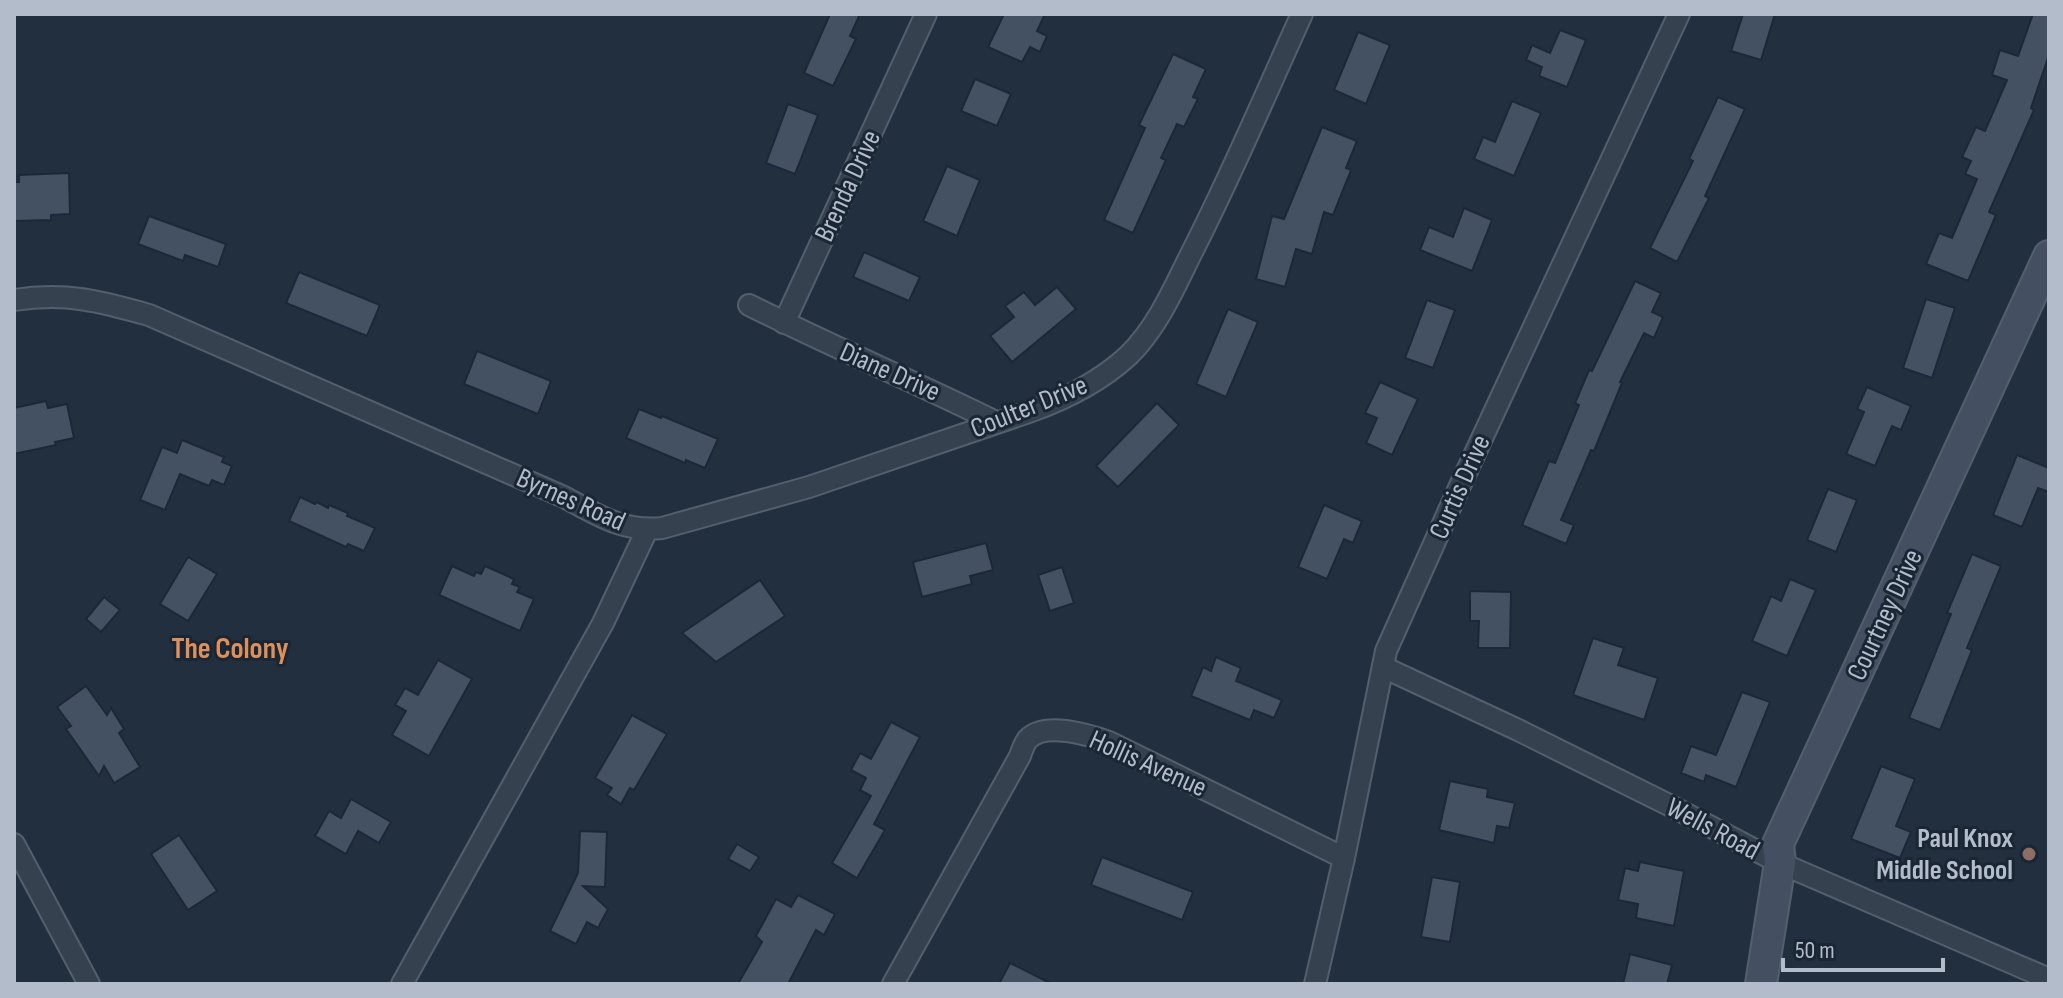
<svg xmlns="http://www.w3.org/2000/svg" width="2063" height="998" viewBox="0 0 2063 998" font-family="'Sofia Sans Condensed',sans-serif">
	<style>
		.building { fill: #435163; stroke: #1d2836; stroke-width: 2 }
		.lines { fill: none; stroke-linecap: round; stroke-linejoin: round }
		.street-casing { stroke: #545f6d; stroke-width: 24 }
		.secondary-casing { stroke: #545f6d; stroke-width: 34 }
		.street { stroke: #36414f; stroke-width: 20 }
		.secondary { stroke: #445062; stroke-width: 30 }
		.education-dot { fill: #8d6e63; stroke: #1b2634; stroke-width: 3 }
		.labels { text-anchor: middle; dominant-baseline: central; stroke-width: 6; stroke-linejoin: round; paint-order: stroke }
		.street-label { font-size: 28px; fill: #b2bcca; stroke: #1b2634 }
		.poi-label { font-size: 28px; font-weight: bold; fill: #b2bcca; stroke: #1b2634; text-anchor: end }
		.neighbourhood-label { font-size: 30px; font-weight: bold; fill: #dc905b; stroke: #1b2634 }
	</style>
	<rect width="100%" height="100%" fill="#222f3f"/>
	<g class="building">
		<path d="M 830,14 L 860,14 L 850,36 L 856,39 L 833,86 L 804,73 Z"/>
		<path d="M 1004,14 L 1045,14 L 1037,31 L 1047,36 L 1040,52 L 1030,47 L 1022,62 L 988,47 Z"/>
		<path d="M 1743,14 L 1775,14 L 1761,60 L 1731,51 Z"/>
		<path d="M 2033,14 L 2049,14 L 2049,55 L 2031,108 L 2034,110 L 1989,212 L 1996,215 L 1968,281 L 1926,264 L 1939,233 L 1952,238 L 1977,179 L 1965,174 L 1971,161 L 1962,157 L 1976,127 L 1985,131 L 2007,80 L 1992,75 L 2000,50 L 2018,56 Z"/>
		<path d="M 1560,30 L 1586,40 L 1567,87 L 1539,76 L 1542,67 L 1526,60 L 1532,45 L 1550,53 Z"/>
		<path d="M 1358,32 L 1390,45 L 1366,104 L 1334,90 Z"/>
		<path d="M 1173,54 L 1206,69 L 1193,97 L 1198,99 L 1184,127 L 1177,124 L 1161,158 L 1166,160 L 1133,233 L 1104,220 L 1145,128 L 1139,125 Z"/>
		<path d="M 975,79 L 1011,94 L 997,126 L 961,111 Z"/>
		<path d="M 1718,97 L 1745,109 L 1705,196 L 1709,198 L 1677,262 L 1650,248 L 1693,161 L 1689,159 Z"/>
		<path d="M 1512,101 L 1541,113 L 1514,176 L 1474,159 L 1483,137 L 1495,142 Z"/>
		<path d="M 788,104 L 818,115 L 795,174 L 766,163 Z"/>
		<path d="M 1322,127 L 1357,141 L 1346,168 L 1351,170 L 1333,215 L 1324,212 L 1312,254 L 1296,249 L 1285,287 L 1256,279 L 1272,216 L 1284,219 Z"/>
		<path d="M 947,166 L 980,180 L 957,236 L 923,221 Z"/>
		<path d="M 69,173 L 70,214 L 51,215 L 51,220 L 14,221 L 14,182 L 19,182 L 19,175 Z"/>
		<path d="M 1464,208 L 1492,220 L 1472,271 L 1420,250 L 1429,227 L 1453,237 Z"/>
		<path d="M 149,216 L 226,244 L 218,267 L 185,255 L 183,261 L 138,244 Z"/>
		<path d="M 864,252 L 920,277 L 909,301 L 853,277 Z"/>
		<path d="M 299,272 L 380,305 L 367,336 L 286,303 Z"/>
		<path d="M 1635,281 L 1661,293 L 1652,312 L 1663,317 L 1654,338 L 1644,333 L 1620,382 L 1622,383 L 1594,451 L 1591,450 L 1561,520 L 1574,525 L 1566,544 L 1522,525 L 1549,461 L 1555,463 L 1579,405 L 1575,403 L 1589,370 L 1592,371 Z"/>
		<path d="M 1057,287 L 1076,309 L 1012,362 L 990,336 L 1014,317 L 1005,306 L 1024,292 L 1035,305 Z"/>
		<path d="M 1926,299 L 1955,308 L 1932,378 L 1903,368 Z"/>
		<path d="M 1427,300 L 1455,310 L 1433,368 L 1405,358 Z"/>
		<path d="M 1228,309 L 1258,322 L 1226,397 L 1196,384 Z"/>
		<path d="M 477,351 L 551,381 L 538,414 L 464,384 Z"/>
		<path d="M 1380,382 L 1418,399 L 1392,455 L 1366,443 L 1377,418 L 1365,413 Z"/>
		<path d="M 1867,387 L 1911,406 L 1901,430 L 1892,426 L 1875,466 L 1846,454 L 1864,412 L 1857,409 Z"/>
		<path d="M 46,401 L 48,408 L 67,404 L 74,438 L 55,442 L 56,445 L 14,454 L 14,408 Z"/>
		<path d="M 1157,403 L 1179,425 L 1118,487 L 1096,466 Z"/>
		<path d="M 639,409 L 661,418 L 662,416 L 718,439 L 705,468 L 686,460 L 685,463 L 626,438 Z"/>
		<path d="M 182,440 L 224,457 L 222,462 L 232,466 L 224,485 L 212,480 L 209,486 L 180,474 L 165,510 L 140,500 L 162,447 L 177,453 Z"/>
		<path d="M 2017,455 L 2049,468 L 2049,492 L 2038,488 L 2022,527 L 1993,515 Z"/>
		<path d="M 1828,489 L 1857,500 L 1836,552 L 1807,540 Z"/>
		<path d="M 300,497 L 315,504 L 317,502 L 328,508 L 329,505 L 348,513 L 347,516 L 375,528 L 364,551 L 348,544 L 346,547 L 289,521 Z"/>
		<path d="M 1324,505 L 1362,521 L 1353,543 L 1344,539 L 1327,579 L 1298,567 Z"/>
		<path d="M 986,543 L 993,570 L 970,576 L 972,584 L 922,597 L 913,562 Z"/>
		<path d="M 1972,554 L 2001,566 L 1967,648 L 1972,650 L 1940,730 L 1909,718 L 1951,614 L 1947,613 Z"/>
		<path d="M 188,557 L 217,574 L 188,621 L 160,604 Z"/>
		<path d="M 452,566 L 474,576 L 476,572 L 481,574 L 485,566 L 514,579 L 512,584 L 520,587 L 517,592 L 534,599 L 520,631 L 439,595 Z"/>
		<path d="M 1062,567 L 1074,603 L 1050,611 L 1038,575 Z"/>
		<path d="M 1790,579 L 1816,590 L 1787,656 L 1752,641 L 1771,596 L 1781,601 Z"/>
		<path d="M 760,580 L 785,616 L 716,662 L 682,633 Z"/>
		<path d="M 1470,591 L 1511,592 L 1510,648 L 1478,648 L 1479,621 L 1470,621 Z"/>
		<path d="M 104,597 L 120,610 L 101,632 L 86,619 Z"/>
		<path d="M 1593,638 L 1624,648 L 1618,665 L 1658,678 L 1644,720 L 1573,695 Z"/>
		<path d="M 1216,657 L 1241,668 L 1236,681 L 1282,700 L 1274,718 L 1254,710 L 1250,720 L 1191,696 L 1203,667 L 1211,671 Z"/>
		<path d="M 438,660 L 472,679 L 429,756 L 392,735 L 406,711 L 395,705 L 405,688 L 418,695 Z"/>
		<path d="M 86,686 L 107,715 L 111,708 L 124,729 L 119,733 L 140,767 L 114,783 L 104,766 L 99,776 L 66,729 L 71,726 L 57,707 Z"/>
		<path d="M 1742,692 L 1770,702 L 1736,787 L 1706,775 L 1704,782 L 1681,773 L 1691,746 L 1716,755 Z"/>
		<path d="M 632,715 L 667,734 L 634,790 L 630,788 L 621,804 L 607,795 L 612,788 L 595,778 Z"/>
		<path d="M 891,722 L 920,737 L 874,824 L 885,830 L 857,878 L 832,863 L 871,796 L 860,790 L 866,778 L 851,770 L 860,753 L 871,759 Z"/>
		<path d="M 1881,766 L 1915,779 L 1896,826 L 1911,832 L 1900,858 L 1851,839 Z"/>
		<path d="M 1450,781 L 1488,789 L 1487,797 L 1515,803 L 1509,828 L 1497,826 L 1494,843 L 1439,830 Z"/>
		<path d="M 351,799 L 391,822 L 379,843 L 358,831 L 346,854 L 315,836 L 329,811 L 341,818 Z"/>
		<path d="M 580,831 L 607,832 L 605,887 L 583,886 L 608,909 L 598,928 L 587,922 L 576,944 L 550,931 L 578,873 Z"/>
		<path d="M 179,835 L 217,891 L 188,910 L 151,854 Z"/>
		<path d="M 737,844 L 759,857 L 750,871 L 728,859 Z"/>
		<path d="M 1102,857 L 1193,892 L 1182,920 L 1091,885 Z"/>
		<path d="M 1640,862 L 1684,871 L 1674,926 L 1636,918 L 1638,904 L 1618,900 L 1625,868 L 1638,871 Z"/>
		<path d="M 1432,877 L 1460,882 L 1450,942 L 1421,937 Z"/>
		<path d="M 798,895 L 835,914 L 824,935 L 816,930 L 788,984 L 738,984 L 762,942 L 756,936 L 776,899 L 791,907 Z"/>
		<path d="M 1630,954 L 1672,965 L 1667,984 L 1623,984 Z"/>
		<path d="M 1010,963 L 1052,984 L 999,984 Z"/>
	</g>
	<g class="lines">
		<defs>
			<g id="street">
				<path d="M 14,300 C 66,292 99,301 149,315 L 564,497 C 598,515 622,532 662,528 L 809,487 L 1029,412 C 1066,399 1100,382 1129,355 C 1158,326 1174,288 1192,252 C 1232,174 1266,93 1302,14"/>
				<path d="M 749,305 C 831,346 915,382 996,422"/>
				<path d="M 784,323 L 926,14"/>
				<path d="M 1383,667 L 1516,729 L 1671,806 L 1780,863 L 2049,979"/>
				<path d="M 14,844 L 89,984"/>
				<path d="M 402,984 L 603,623 L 647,530"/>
				<path d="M 893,984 L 1020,756 C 1022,750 1024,744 1028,739 C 1045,721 1089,735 1109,742 L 1344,858"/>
				<path d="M 1315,984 L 1344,858 L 1386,651 L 1458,490 L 1679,14"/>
			</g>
			<path id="secondary" d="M 1761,984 L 1780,863 L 1778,844 L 2049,256"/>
		</defs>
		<use href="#street" class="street-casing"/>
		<use href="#secondary" class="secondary-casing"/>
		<use href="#street" class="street"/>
		<use href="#secondary" class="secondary"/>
	</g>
	<circle class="education-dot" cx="2029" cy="854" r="8"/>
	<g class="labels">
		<g class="street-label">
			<text transform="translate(848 186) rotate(-65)">Brenda Drive</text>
			<text transform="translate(890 372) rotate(24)">Diane Drive</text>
			<text transform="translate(1029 407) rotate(-22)">Coulter Drive</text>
			<text transform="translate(1460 487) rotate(-66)">Curtis Drive</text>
			<text transform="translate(571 500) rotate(24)">Byrnes Road</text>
			<text transform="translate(1885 615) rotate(-65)">Courtney Drive</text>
			<text transform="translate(1148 764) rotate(24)">Hollis Avenue</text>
			<text transform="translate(1713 829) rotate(28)">Wells Road</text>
		</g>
		<g class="poi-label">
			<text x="2013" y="838">Paul Knox<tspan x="2013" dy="32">Middle School</tspan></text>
		</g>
		<g class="neighbourhood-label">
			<text x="230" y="649">The Colony</text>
		</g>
	</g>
	<rect width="2063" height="998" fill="none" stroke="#b2bcca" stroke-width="32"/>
	<path d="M1783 958v12h160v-12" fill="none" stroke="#b2bcca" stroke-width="4"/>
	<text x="1795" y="958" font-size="24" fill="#b2bcca" stroke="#1b2634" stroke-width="6" paint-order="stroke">50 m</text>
</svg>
